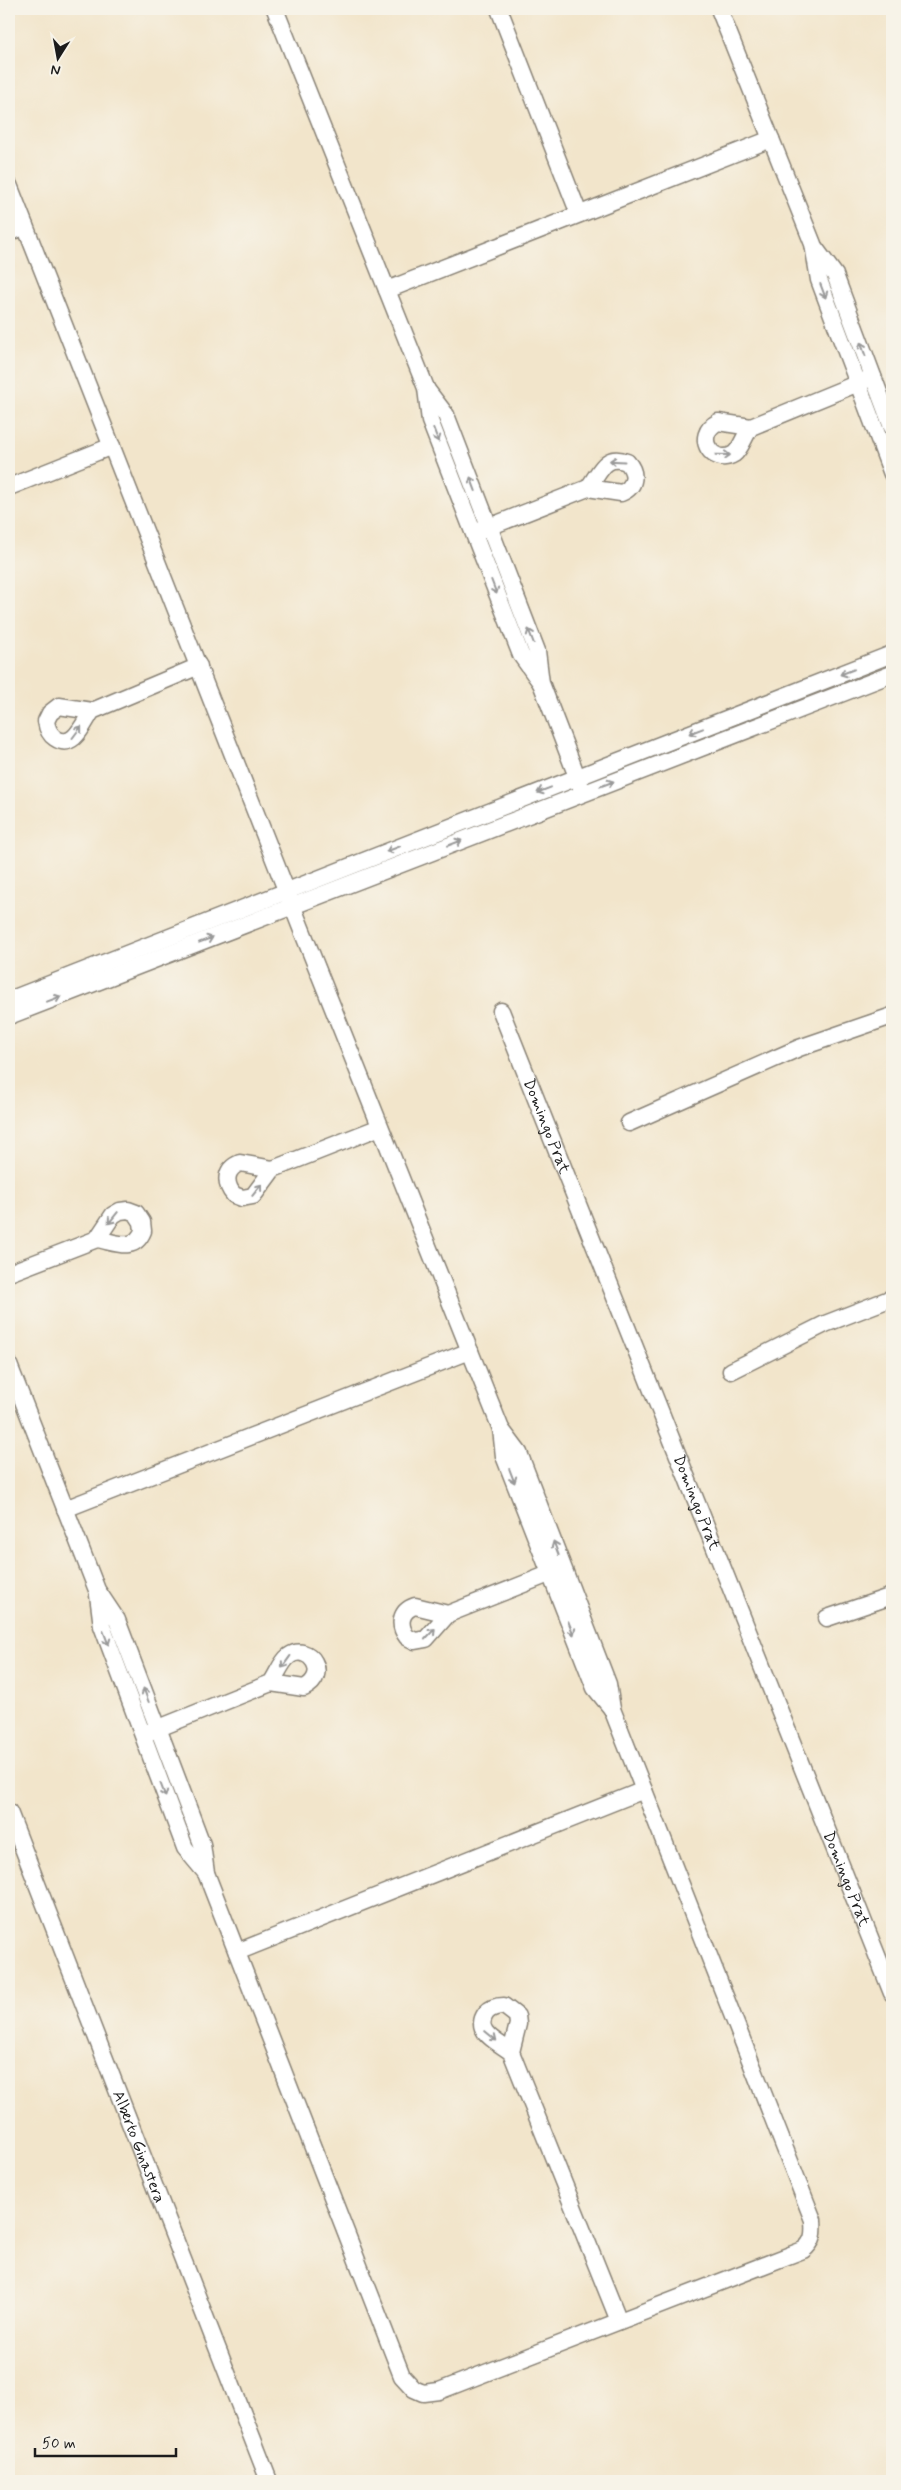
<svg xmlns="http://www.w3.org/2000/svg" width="901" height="2490" viewBox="0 0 901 2490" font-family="Mynerve,sans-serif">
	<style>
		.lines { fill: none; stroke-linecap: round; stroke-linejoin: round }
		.street-casing { stroke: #878074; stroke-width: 19 }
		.street { stroke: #fff; stroke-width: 16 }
		.oneway { stroke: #999 }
		.labels { text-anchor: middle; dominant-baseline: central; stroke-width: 4; stroke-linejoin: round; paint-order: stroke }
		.street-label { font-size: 16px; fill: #1c1c1c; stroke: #f7f3e8 }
	</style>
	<rect width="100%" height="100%" fill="#f7f3e8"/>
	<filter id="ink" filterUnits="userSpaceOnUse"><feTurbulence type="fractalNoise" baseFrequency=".02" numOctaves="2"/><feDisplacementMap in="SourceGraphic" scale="10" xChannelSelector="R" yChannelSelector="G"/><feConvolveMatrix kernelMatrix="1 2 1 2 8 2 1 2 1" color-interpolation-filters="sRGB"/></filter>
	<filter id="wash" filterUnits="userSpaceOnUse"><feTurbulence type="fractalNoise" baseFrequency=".0096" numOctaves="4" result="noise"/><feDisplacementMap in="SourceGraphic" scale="20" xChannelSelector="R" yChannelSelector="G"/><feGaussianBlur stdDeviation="1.12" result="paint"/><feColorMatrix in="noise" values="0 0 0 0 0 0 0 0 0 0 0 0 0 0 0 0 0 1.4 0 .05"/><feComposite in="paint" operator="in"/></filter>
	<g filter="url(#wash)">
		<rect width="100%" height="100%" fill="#f2e5cb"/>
	</g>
	<g filter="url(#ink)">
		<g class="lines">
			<defs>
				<g id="street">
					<path d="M 275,9 L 426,388 L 430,421 L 521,655 L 541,683"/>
					<path d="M 499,9 L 579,214"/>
					<path d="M 719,9 L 813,244 L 819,280 L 892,474"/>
					<path d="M 9,185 L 301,928 L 501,1429 L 519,1453 L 608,1684 L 612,1709 L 813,2220 C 814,2233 814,2242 803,2250 L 439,2391 L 423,2393 L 414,2389 L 402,2376 L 206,1873 L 202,1844 L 117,1620 L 97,1590 L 9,1365"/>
					<path d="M 9,233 L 25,226"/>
					<path d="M 815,248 L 835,275 L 892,427"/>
					<path d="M 387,290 L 771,139"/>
					<path d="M 427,390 L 446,415 L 537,651 L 541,683 L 581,787"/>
					<path d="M 751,427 C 745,434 741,449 734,454 C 713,467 692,436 718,422 L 751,427 L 873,377"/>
					<path d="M 9,487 L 112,446"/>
					<path d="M 479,531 L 588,488 L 621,493 C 636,487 637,473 627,462 C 604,453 600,473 588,488"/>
					<path d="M 92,711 C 84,722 74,751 55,738 C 49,734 47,728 46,721 L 50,713 L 59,706 L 92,711 L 199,666"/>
					<path d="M 9,1000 L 892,654"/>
					<path id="s1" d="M 501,1011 L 892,1993"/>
					<path d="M 9,1016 L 892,674"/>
					<path d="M 629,1123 L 799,1048 L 892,1016"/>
					<path d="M 273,1169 L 240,1163 C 225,1169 224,1183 234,1195 L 242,1198 L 253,1196 L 273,1169 L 380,1127"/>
					<path d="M 9,1273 L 97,1239 L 113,1215 L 120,1211 L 128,1210 L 136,1213 L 142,1222 L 143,1231 C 134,1253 115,1242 97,1239"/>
					<path d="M 731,1371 L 825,1324 L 892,1298"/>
					<path d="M 501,1429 L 504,1456 L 595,1688 L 612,1709"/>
					<path d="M 65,1509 L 470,1351"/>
					<path d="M 98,1595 L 102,1626 L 185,1848 L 206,1873"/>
					<path d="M 448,1614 L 415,1606 C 400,1611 398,1625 407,1637 L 415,1641 L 426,1639 L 448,1614 L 559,1570"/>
					<path d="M 827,1618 L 892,1596"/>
					<path d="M 149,1732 L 271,1683 L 304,1688 C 331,1675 309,1642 289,1656 C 281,1662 277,1675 271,1683"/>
					<path id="s2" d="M 9,1812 L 269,2481"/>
					<path d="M 237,1952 L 644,1790"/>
					<path d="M 511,2052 L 518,2024 L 517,2016 L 504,2006 C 497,2006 491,2007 486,2013 C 472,2032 500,2043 511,2052 L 619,2321"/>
				</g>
			</defs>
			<use href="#street" class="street-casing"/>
			<use href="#street" class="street"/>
		</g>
		<defs><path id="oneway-shaft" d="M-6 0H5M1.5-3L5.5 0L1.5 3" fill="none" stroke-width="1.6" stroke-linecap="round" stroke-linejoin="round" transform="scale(1.25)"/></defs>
		<g class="oneway">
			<use href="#oneway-shaft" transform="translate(823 291) rotate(69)"/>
			<use href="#oneway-shaft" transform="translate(863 349) rotate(-110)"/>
			<use href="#oneway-shaft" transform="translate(436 435) rotate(69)"/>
			<use href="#oneway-shaft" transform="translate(723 455) rotate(1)"/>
			<use href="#oneway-shaft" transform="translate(617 461) rotate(-177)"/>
			<use href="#oneway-shaft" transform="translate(473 484) rotate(-111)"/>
			<use href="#oneway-shaft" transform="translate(494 587) rotate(69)"/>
			<use href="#oneway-shaft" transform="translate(531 636) rotate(-111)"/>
			<use href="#oneway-shaft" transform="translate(847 672) rotate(159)"/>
			<use href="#oneway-shaft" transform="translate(696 731) rotate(159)"/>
			<use href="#oneway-shaft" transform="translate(77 732) rotate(-53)"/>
			<use href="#oneway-shaft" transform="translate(607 784) rotate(-21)"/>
			<use href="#oneway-shaft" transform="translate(544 790) rotate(159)"/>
			<use href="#oneway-shaft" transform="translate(455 843) rotate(-21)"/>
			<use href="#oneway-shaft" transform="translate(393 849) rotate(159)"/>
			<use href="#oneway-shaft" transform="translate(206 940) rotate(-21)"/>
			<use href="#oneway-shaft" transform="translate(54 999) rotate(-21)"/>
			<use href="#oneway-shaft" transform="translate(257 1190) rotate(-51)"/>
			<use href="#oneway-shaft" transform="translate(113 1218) rotate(129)"/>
			<use href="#oneway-shaft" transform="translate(512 1476) rotate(69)"/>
			<use href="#oneway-shaft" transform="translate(556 1548) rotate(-111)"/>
			<use href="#oneway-shaft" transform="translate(571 1628) rotate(68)"/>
			<use href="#oneway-shaft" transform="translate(430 1634) rotate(-47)"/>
			<use href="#oneway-shaft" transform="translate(106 1638) rotate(69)"/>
			<use href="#oneway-shaft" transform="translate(286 1662) rotate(126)"/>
			<use href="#oneway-shaft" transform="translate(146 1695) rotate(-111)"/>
			<use href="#oneway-shaft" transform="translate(163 1790) rotate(69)"/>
			<use href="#oneway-shaft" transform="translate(491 2036) rotate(40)"/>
		</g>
	</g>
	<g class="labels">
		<g class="street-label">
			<text stroke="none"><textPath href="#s1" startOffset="124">Domingo Prat</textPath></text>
			<text stroke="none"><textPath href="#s1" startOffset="529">Domingo Prat</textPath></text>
			<text stroke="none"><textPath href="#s1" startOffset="934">Domingo Prat</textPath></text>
			<text stroke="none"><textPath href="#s2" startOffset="359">Alberto Ginastera</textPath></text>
		</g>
	</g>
	<rect width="901" height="2490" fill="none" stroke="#f7f3e8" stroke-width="30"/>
	<g transform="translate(58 58) rotate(191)" stroke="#f7f3e8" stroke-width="4" paint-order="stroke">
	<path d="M0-4L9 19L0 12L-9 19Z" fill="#1c1c1c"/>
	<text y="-8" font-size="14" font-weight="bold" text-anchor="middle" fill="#1c1c1c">N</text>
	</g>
	<path d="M35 2448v8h141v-8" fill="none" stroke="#1c1c1c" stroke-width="2.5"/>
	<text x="42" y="2448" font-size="15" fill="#1c1c1c" stroke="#f7f3e8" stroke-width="4" paint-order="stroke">50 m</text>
</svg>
